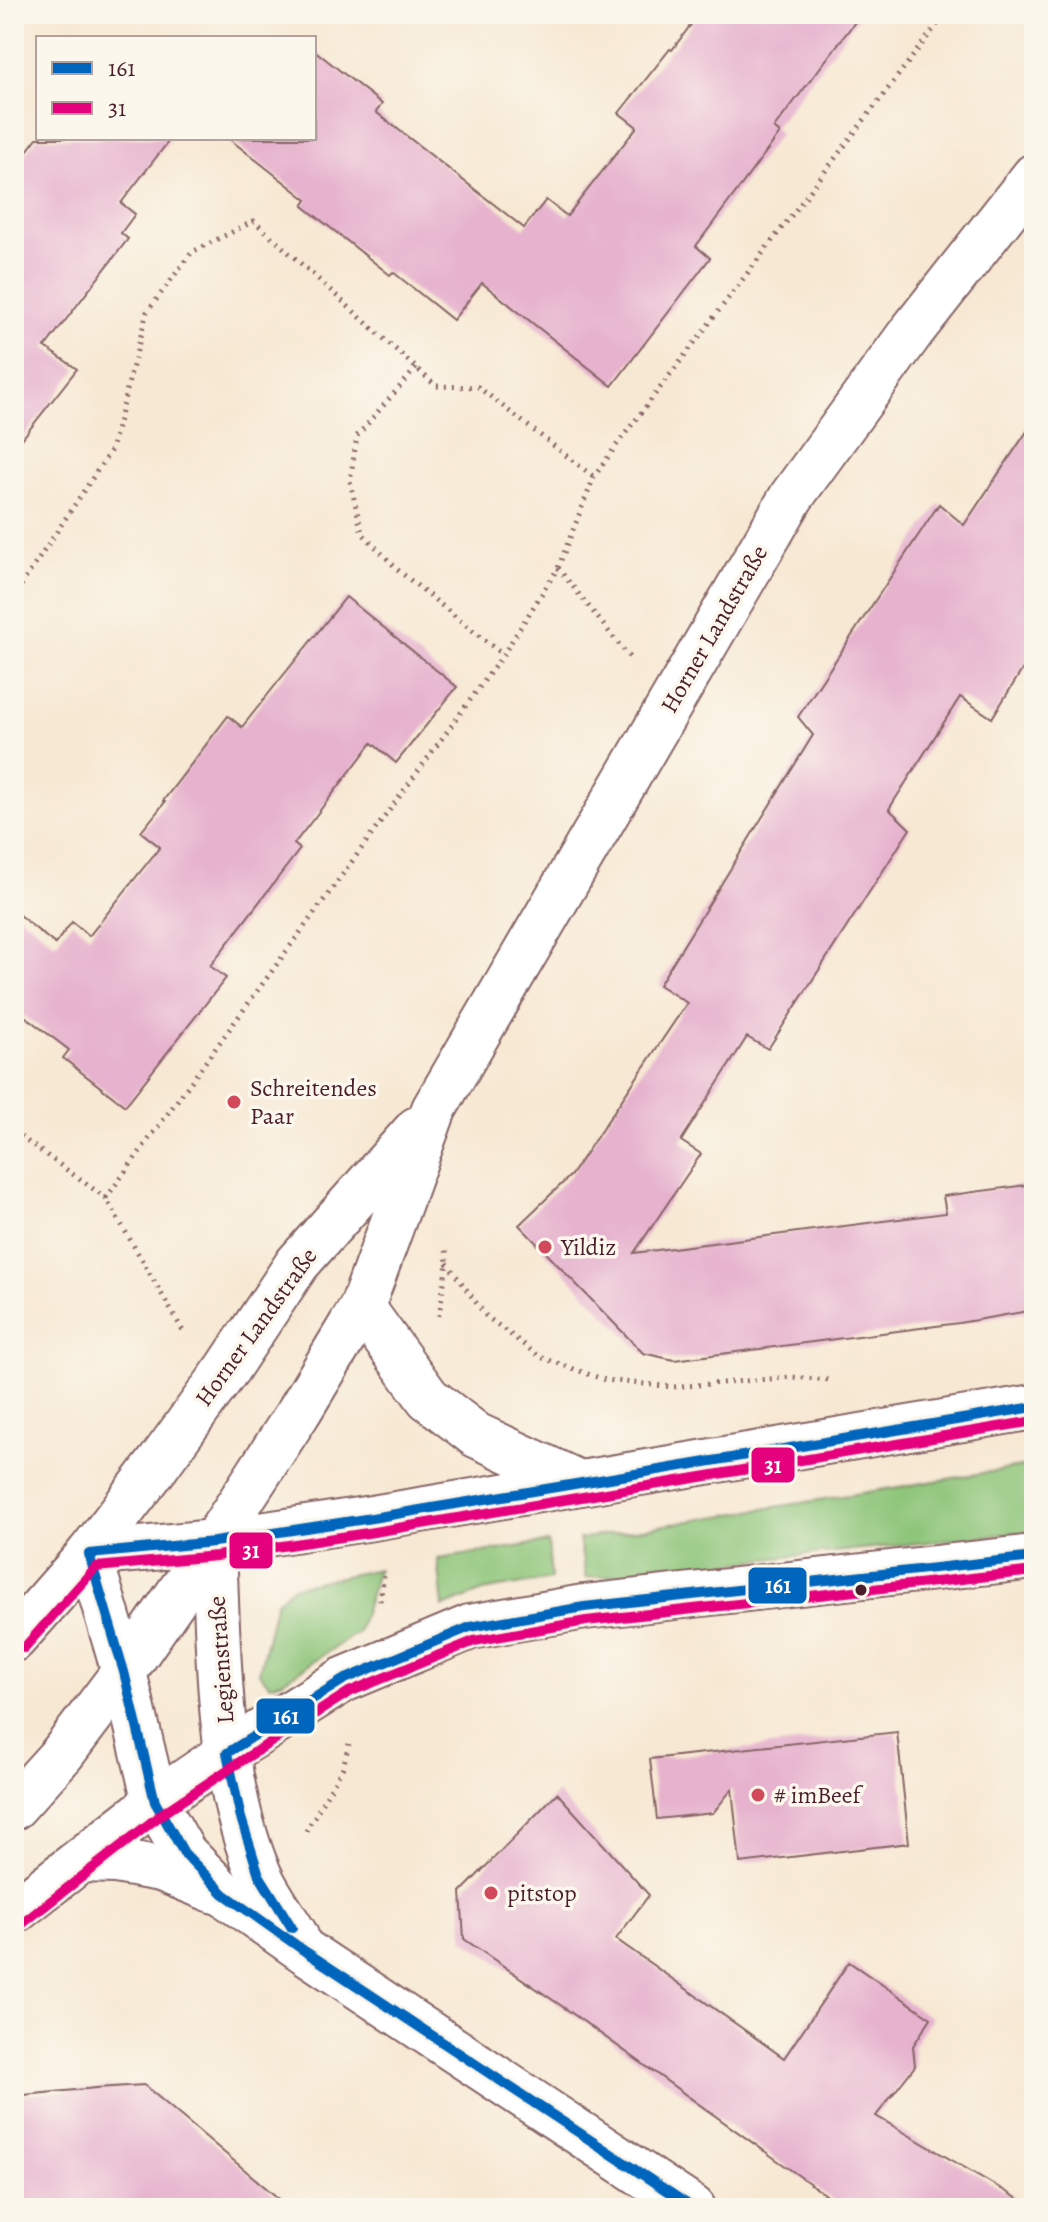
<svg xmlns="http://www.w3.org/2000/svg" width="1048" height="2222" viewBox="0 0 1048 2222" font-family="Alegreya,serif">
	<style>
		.green { fill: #8dc579; stroke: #6c7252; stroke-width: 2 }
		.building { fill: #e6b2ce }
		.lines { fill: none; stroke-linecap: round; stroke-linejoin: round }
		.minor-casing { stroke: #876566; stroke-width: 48 }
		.tertiary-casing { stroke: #876566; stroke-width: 48 }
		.secondary-casing { stroke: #876566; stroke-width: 48 }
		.path { stroke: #876566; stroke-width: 5; stroke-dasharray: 2 6; stroke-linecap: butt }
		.minor { stroke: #fff; stroke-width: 44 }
		.tertiary { stroke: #fff; stroke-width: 44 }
		.secondary { stroke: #fff; stroke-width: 44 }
		.bus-1-casing { stroke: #fbf7ec; stroke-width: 16 }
		.bus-2-casing { stroke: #fbf7ec; stroke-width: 16 }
		.bus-1 { stroke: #0065bd; stroke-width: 10 }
		.bus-2 { stroke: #e5007d; stroke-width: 10 }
		.poi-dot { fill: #d1495b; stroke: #fbf7ec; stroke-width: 3 }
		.bus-dot { fill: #4a1f2b; stroke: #fbf7ec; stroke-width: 3 }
		.labels { text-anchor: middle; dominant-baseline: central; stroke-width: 7; stroke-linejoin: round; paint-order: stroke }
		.street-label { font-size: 24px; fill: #4a1f2b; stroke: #fbf7ec }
		.poi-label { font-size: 24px; fill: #4a1f2b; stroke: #fbf7ec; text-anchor: start }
		.line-badge { stroke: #fbf7ec; stroke-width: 3 }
		.badge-label { font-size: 22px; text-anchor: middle; font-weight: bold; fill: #fff }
	</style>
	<rect width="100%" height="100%" fill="#fbf7ec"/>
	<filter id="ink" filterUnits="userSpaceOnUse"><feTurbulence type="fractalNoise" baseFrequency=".0125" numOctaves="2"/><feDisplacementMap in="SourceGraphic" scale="16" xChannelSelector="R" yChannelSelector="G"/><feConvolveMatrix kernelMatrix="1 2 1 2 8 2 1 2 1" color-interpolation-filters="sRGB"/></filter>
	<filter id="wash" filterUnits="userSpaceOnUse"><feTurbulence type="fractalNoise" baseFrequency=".006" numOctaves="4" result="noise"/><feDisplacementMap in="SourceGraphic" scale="32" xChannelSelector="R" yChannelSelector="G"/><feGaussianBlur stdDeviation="1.8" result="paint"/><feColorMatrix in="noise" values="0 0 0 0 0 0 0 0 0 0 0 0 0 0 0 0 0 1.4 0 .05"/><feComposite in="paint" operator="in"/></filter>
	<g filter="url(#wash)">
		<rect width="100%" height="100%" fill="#f7e8d3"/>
		<g class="green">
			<path d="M 1034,1465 L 1034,1531 L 586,1578 L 579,1539 Z"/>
			<path d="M 548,1542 L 551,1579 L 483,1591 L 443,1607 L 438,1559 Z"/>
			<path d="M 378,1569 L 358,1632 L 283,1681 L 270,1685 L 259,1673 L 276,1602 L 292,1587 Z"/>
		</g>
		<g id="blocks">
			<g class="building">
				<path d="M 699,14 L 861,14 L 774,128 L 780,133 L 696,246 L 710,258 L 612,386 L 482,283 L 453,320 L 393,272 L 390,275 L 303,206 L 307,200 L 228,138 L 314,138 L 314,50 L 382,104 L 376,112 L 524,228 L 546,200 L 567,216 L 637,127 L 619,113 L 670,49 L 672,50 Z"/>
				<path d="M 37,138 L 171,138 L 121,203 L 135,214 L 121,233 L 128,239 L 45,347 L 77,369 L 14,449 L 14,168 Z"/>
				<path d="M 1034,421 L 1034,651 L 992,718 L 960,697 L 889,809 L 910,829 L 768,1049 L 747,1037 L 681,1141 L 701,1154 L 634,1253 L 946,1213 L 943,1196 L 1034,1184 L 1034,1310 L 959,1323 L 674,1360 L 643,1353 L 519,1225 L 571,1175 L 687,1003 L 659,985 L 813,735 L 798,717 L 939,504 L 964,525 Z"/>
				<path d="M 346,597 L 457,687 L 396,763 L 372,743 L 294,844 L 300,849 L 210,966 L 226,978 L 125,1106 L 63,1058 L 69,1050 L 14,1008 L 14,911 L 55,944 L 72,922 L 89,936 L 160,847 L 141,832 L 165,802 L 163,801 L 228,716 L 242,727 Z"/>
				<path d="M 897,1732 L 909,1843 L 740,1863 L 732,1789 L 713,1813 L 657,1819 L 650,1759 Z"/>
				<path d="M 557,1793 L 649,1895 L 616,1939 L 784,2058 L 849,1962 L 931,2018 L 913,2046 L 915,2066 L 876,2116 L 1034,2208 L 844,2208 L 566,2009 L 464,1939 L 461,1892 Z"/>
				<path d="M 144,2085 L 290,2208 L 14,2208 L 14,2096 L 96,2088 Z"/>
			</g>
		</g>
	</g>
	<g filter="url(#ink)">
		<use href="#blocks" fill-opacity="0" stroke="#876566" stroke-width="2"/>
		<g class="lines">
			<defs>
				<g id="minor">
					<path d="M 214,1542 C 218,1647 217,1776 259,1874 C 268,1895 284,1916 296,1936"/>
					<path d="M 89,1554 L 124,1672 L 155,1802 L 184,1853 L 224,1894 L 306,1952 L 693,2208"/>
					<path d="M 82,1860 L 116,1861 L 161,1869 L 215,1891"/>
				</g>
				<g id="tertiary">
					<path d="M 362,1307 L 428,1398 L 476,1435 L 579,1483"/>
					<path d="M 89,1554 L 214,1542 L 372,1518 L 1034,1407"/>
					<path d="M 155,1802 L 227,1753 L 343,1680 L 470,1627 L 584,1607 L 1034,1557"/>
				</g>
				<g id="secondary">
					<path d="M 14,1639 L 89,1554 L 159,1463 L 228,1368 L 297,1264 L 417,1129"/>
					<path d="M 14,1807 L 62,1754 L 124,1672 L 214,1542 L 298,1413 L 362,1307 L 434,1109 L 792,496 L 912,331 L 1034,176"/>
					<path d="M 14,1912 L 155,1802"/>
				</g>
			</defs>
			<use href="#minor" class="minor-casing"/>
			<use href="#tertiary" class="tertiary-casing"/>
			<use href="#secondary" class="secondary-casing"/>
			<g class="path">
				<path d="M 416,368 L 357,436 L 350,481 L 362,533 L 399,571 L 503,655"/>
				<path d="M 558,568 L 630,658"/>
				<path d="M 14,586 L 20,587 L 111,450 L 147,312 L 192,252 L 254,221 L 436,386 L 478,387 L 594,477"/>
				<path d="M 14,1132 L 106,1198 L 183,1331"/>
				<path d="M 106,1198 L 503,655 L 558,568 L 594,477 L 618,443 L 945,14"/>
				<path d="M 447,1263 L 486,1316 L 540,1357 L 605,1380 L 674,1387 L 792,1377 L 829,1380"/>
				<path d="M 439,1316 L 447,1263 L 446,1250"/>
				<path d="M 380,1601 L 384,1576"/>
				<path d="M 306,1831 L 343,1767 L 349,1744"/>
			</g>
			<use href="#minor" class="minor"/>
			<use href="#tertiary" class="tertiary"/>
			<use href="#secondary" class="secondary"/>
			<defs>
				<g id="bus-1">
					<path d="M 292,1928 L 259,1875 L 241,1818 L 227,1753 L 343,1680 L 470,1627 L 584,1607 L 1034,1557"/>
					<path d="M 693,2208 L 306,1952 L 224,1894 L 184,1853 L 155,1802 L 124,1672 L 89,1554 L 214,1542 L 372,1518 L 1034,1407"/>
				</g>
				<g id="bus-2">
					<path d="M 24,1648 L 96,1567 L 216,1556 L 374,1532 L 1034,1421"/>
					<path d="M 23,1923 L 163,1813 L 235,1765 L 349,1692 L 474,1641 L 586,1621 L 1034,1571"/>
				</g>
			</defs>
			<use href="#bus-1" class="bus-1-casing"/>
			<use href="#bus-2" class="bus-2-casing"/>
			<use href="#bus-1" class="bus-1"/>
			<use href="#bus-2" class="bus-2"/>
		</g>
	</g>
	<g class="poi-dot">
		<circle cx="234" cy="1102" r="8"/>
		<circle cx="545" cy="1247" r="8"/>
		<circle cx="758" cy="1795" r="8"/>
		<circle cx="491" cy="1893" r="8"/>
	</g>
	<circle class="bus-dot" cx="861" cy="1590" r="7"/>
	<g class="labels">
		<g class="street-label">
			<text transform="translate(714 629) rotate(-60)">Horner Landstraße</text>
			<text transform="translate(256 1327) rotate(-54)">Horner Landstraße</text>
			<text transform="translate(221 1660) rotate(-94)">Legienstraße</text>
		</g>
		<g class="poi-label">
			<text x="250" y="1088">Schreitendes<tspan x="250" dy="28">Paar</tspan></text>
			<text x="561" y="1247">Yildiz</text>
			<text x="774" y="1795"># imBeef</text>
			<text x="507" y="1893">pitstop</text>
		</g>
	</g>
	<g class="line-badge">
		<rect x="750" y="1446" width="46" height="38" rx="8" fill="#e5007d"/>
		<rect x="228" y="1531" width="46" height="39" rx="8" fill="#e5007d"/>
		<rect x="747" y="1566" width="61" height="39" rx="8" fill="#0065bd"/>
		<rect x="255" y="1697" width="61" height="38" rx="8" fill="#0065bd"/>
	</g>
	<g class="badge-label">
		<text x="773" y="1473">31</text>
		<text x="251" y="1558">31</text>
		<text x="778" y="1593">161</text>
		<text x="286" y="1724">161</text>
	</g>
	<rect width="1048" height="2222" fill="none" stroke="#fbf7ec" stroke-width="48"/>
	<rect x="36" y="36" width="280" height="104" fill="#fbf7ec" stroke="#b4a19f" stroke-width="2"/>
	<rect x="52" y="62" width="40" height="12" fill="#0065bd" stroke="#b4a19f" stroke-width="2"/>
	<text x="108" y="76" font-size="24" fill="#4a1f2b">161</text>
	<rect x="52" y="102" width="40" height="12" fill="#e5007d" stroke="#b4a19f" stroke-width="2"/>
	<text x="108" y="116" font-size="24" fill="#4a1f2b">31</text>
</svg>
